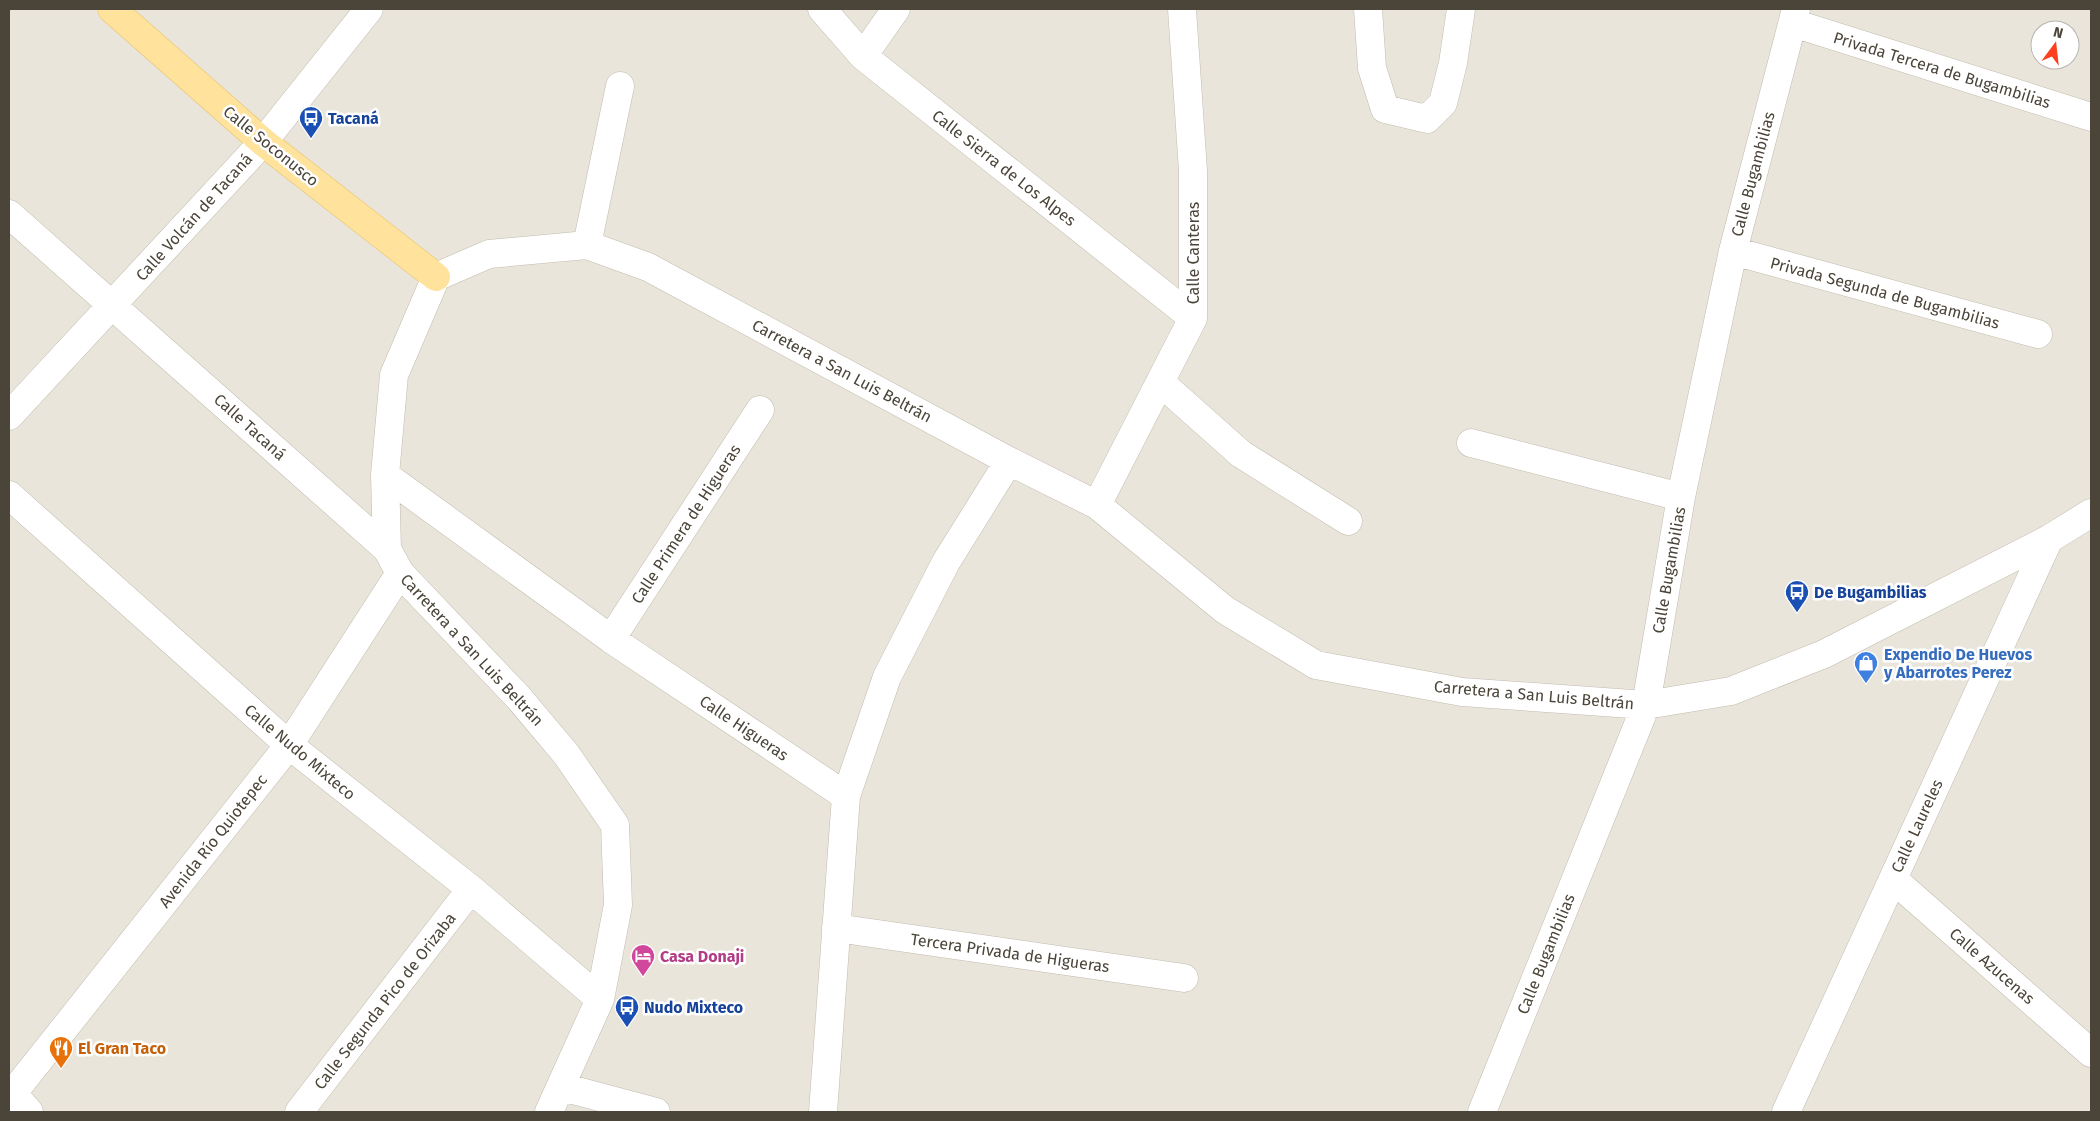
<svg xmlns="http://www.w3.org/2000/svg" width="2100" height="1121" font-family="'Fira Sans',sans-serif">
	<style>
		.residential { fill: #eae5da; fill-rule: evenodd }
		.lines { fill: none; stroke-linecap: round; stroke-linejoin: round }
		.minor-casing { stroke: #c2bbae; stroke-width: 29 }
		.major-casing { stroke: #e6c16a; stroke-width: 29 }
		.minor { stroke: #fff; stroke-width: 28 }
		.major { stroke: #ffe39c; stroke-width: 28 }
		.labels { text-anchor: middle; dominant-baseline: central; stroke-width: 5; stroke-linejoin: round; paint-order: stroke }
		.street-label { font-size: 16px; fill: #4b4439; stroke: #fff }
		.transit-label { font-size: 16px; font-weight: bold; fill: #164399; stroke: #fff; text-anchor: start }
		.shop-label { font-size: 16px; font-weight: bold; fill: #366cbe; stroke: #fff; text-anchor: start }
		.hotel-label { font-size: 16px; font-weight: bold; fill: #b23c85; stroke: #fff; text-anchor: start }
		.food-label { font-size: 16px; font-weight: bold; fill: #c56008; stroke: #fff; text-anchor: start }
	</style>
	<rect width="100%" height="100%" fill="#f6f3ec"/>
	<path class="residential" d="M9,9H2091V1112H9ZM2040,30H2070V60H2040Z"/>
	<g class="lines">
		<g class="minor-casing">
			<path id="minor" d="M822,9L863,56L1193,318
				M1368,9L1372,68L1385,109L1427,119L1443,103L1453,63L1461,9
				M1793,23L2091,117
				M863,56L896,9
				M9,214L387,549
				M587,245L620,86
				M1733,251L2038,334
				M1160,382L1241,454L1348,521
				M9,416L263,142L369,9
				M1471,443L1681,497
				M385,475L611,639L846,796
				M9,495L289,745L471,889L600,999
				M1097,505L1193,318V171L1182,9
				M611,639L760,410
				M1893,879L2091,1053
				M836,928L1184,978
				M562,1087L656,1112
				M9,1089L29,1112
				M9,1098L289,745L400,573
				M299,1112L471,889
				M549,1112L600,999L618,905L615,825L566,754L518,697L400,573L387,549L385,475L394,375L436,277L489,254L587,245L648,267L1009,461L1097,505L1225,610L1316,665L1462,692L1646,705L1731,691L1824,654L2049,539L2091,513
				M823,1112L846,796L887,677L946,562L1009,461
				M1482,1112L1646,705L1681,497L1733,251L1796,9
				M1786,1112L2049,539"/>
		</g>
		<g class="major-casing">
			<path id="major" d="M112,9L263,142L436,277"/>
		</g>
		<use href="#minor" class="minor"/>
		<use href="#major" class="major"/>
	</g>
	<defs>
		<g id="bus-pin" transform="scale(1.25)"><path d="M0 17L-7.5 6A9.5 9.5 0 1 1 7.5 6Z" fill="#1a4fb4" stroke="#fff"/><path d="M-5-6H5V4H4V6H2V4H-2V6H-4V4H-5ZM-3.5-4V0h7V-4ZM-3.5 1.2v1.5H-2V1.2ZM2 1.2v1.5H3.5V1.2Z" fill="#fff"/></g>
		<g id="shop-pin" transform="scale(1.25)"><path d="M0 17L-7.5 6A9.5 9.5 0 1 1 7.5 6Z" fill="#3f7fe0" stroke="#fff"/><path d="M-5-2.5h2.3a2.7 3.5 0 0 1 5.4 0H5L5.5 6h-11ZM-1.5-2.5h3a1.5 2.3 0 0 0-3 0Z" fill="#fff"/></g>
		<g id="hotel-pin" transform="scale(1.25)"><path d="M0 17L-7.5 6A9.5 9.5 0 1 1 7.5 6Z" fill="#d1479c" stroke="#fff"/><path d="M-6-4.5h1.5V1H6V5H4.5V3h-9V5H-6ZM-4 0a1.8 1.8 0 1 1 3.6 0ZM.5 0V-2.5h3Q6-2.5 6 0Z" fill="#fff"/></g>
		<g id="restaurant-pin" transform="scale(1.25)"><path d="M0 17L-7.5 6A9.5 9.5 0 1 1 7.5 6Z" fill="#e8710a" stroke="#fff"/><path d="M-5-6h1v4h1v-4h1v4h1v-4h1v5L-1.5 .5V6h-2V.5L-5-1ZM5-6V6H3V1.5H1.5Q1.5-4 5-6Z" fill="#fff"/></g>
	</defs>
	<g fill-rule="evenodd">
		<use href="#bus-pin" x="311" y="118"/>
		<use href="#bus-pin" x="1797" y="592"/>
		<use href="#shop-pin" x="1866" y="663"/>
		<use href="#hotel-pin" x="643" y="956"/>
		<use href="#bus-pin" x="627" y="1007"/>
		<use href="#restaurant-pin" x="61" y="1048"/>
	</g>
	<g class="labels">
		<g class="street-label">
			<text transform="translate(1942 70) rotate(17)">Privada Tercera de Bugambilias</text>
			<text transform="translate(271 146) rotate(39)">Calle Soconusco</text>
			<text transform="translate(1004 168) rotate(38)">Calle Sierra de Los Alpes</text>
			<text transform="translate(1753 174) rotate(-75)">Calle Bugambilias</text>
			<text transform="translate(194 217) rotate(-48)">Calle Volcán de Tacaná</text>
			<text transform="translate(1193 253) rotate(-90)">Calle Canteras</text>
			<text transform="translate(1885 293) rotate(15)">Privada Segunda de Bugambilias</text>
			<text transform="translate(842 371) rotate(28)">Carretera a San Luis Beltrán</text>
			<text transform="translate(250 427) rotate(42)">Calle Tacaná</text>
			<text transform="translate(686 524) rotate(-57)">Calle Primera de Higueras</text>
			<text transform="translate(1669 570) rotate(-80)">Calle Bugambilias</text>
			<text transform="translate(472 650) rotate(47)">Carretera a San Luis Beltrán</text>
			<text transform="translate(1534 695) rotate(5)">Carretera a San Luis Beltrán</text>
			<text transform="translate(744 728) rotate(34)">Calle Higueras</text>
			<text transform="translate(300 752) rotate(40)">Calle Nudo Mixteco</text>
			<text transform="translate(1917 826) rotate(-65)">Calle Laureles</text>
			<text transform="translate(213 841) rotate(-52)">Avenida Río Quiotepec</text>
			<text transform="translate(1010 953) rotate(8)">Tercera Privada de Higueras</text>
			<text transform="translate(1546 954) rotate(-68)">Calle Bugambilias</text>
			<text transform="translate(1992 966) rotate(41)">Calle Azucenas</text>
			<text transform="translate(385 1001) rotate(-52)">Calle Segunda Pico de Orizaba</text>
		</g>
		<g class="transit-label">
			<text x="328" y="118">Tacaná</text>
			<text x="1814" y="592">De Bugambilias</text>
			<text x="644" y="1007">Nudo Mixteco</text>
		</g>
		<g class="shop-label">
			<text x="1884" y="654">Expendio De Huevos<tspan x="1884" dy="18">y Abarrotes Perez</tspan></text>
		</g>
		<g class="hotel-label">
			<text x="660" y="956">Casa Donaji</text>
		</g>
		<g class="food-label">
			<text x="78" y="1048">El Gran Taco</text>
		</g>
	</g>
	<rect width="2100" height="1121" fill="none" stroke="#4b4439" stroke-width="20"/>
	<g transform="translate(2055 45) rotate(15)"><circle r="24" fill="#ffffff" stroke="#b7b4b0"/>
	<path d="M0-4L9 19L0 12L-9 19Z" fill="#fc3f1d"/>
	<text y="-8" font-size="14" font-weight="bold" text-anchor="middle" fill="#4b4439">N</text>
	</g>
</svg>
